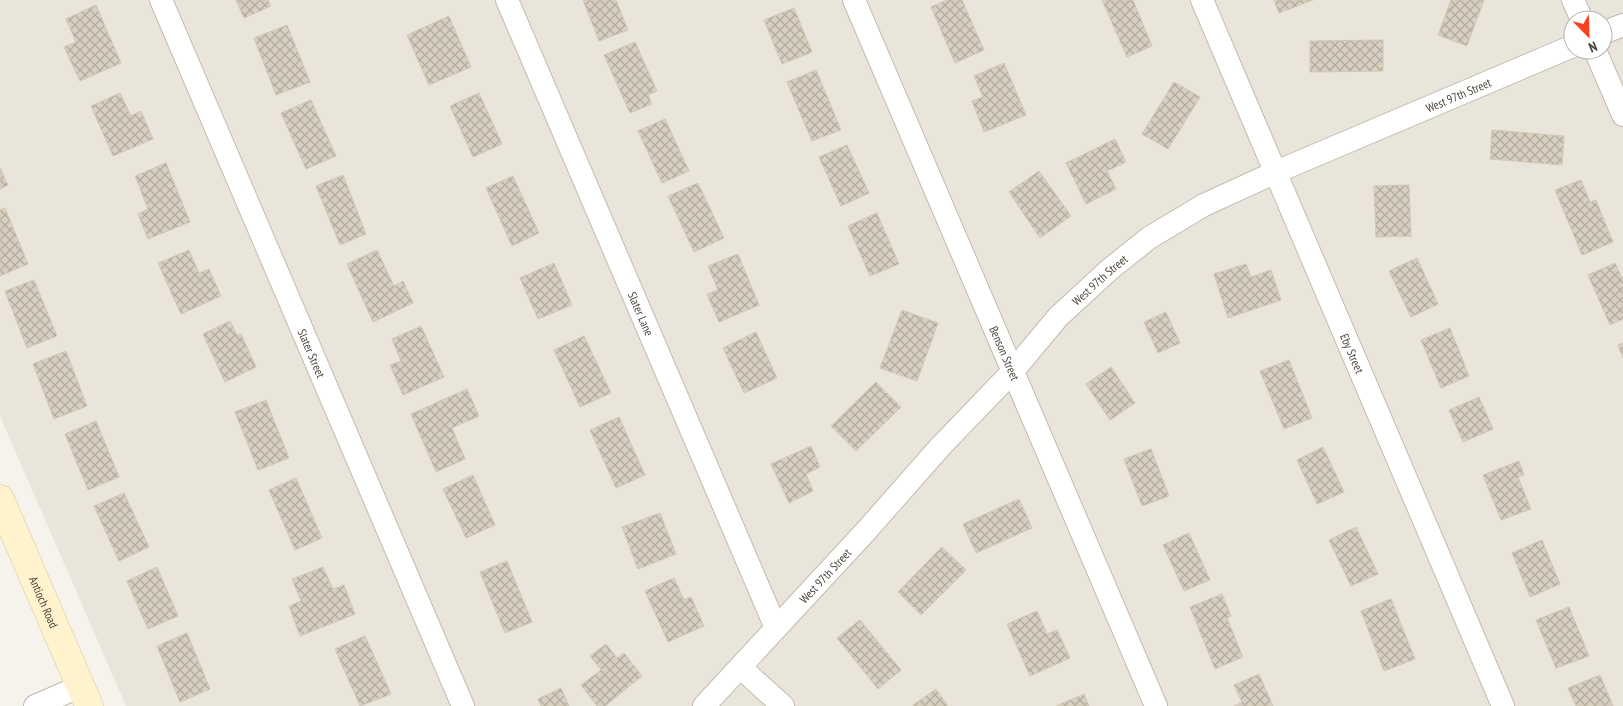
<svg xmlns="http://www.w3.org/2000/svg" width="1623" height="706" font-family="'PT Sans Narrow',sans-serif">
	<style>
		.residential { fill: #eae5da; fill-rule: evenodd }
		.building { fill: url(#building-cross-hatch); stroke: #d3c7b4 }
		.lines { fill: none; stroke-linecap: round; stroke-linejoin: round }
		.minor-casing { stroke: #c2bbae; stroke-width: 24 }
		.secondary-casing { stroke: #d6c79b; stroke-width: 29 }
		.minor { stroke: #fff; stroke-width: 22 }
		.secondary { stroke: #fff3cd; stroke-width: 28 }
		.labels { text-anchor: middle; dominant-baseline: central; stroke-width: 5; stroke-linejoin: round; paint-order: stroke }
		.street-label { font-size: 12px; fill: #4b4439; stroke: #fff }
	</style>
	<defs>
		<pattern id="building-cross-hatch" width="8" height="8" patternUnits="userSpaceOnUse" patternTransform="scale(1.25)"><rect width="8" height="8" fill="#d8cfc1"/><path d="M0 0l8 8M0 8l8-8" fill="none" stroke="#b1aa9e"/></pattern>
	</defs>
	<rect width="100%" height="100%" fill="#f6f3ec"/>
	<path class="residential" d="M0,0H1623V706H126L0,416ZM1573,20H1603V50H1573Z"/>
	<path class="building" d="M236,0H268L271,6L244,18Z
		M583,0H616L628,30L599,41Z
		M947,0H962L984,50L955,63L931,7Z
		M1102,0H1133L1152,46L1127,57Z
		M1274,0H1313L1279,13Z
		M1451,0H1484L1467,46L1438,35Z
		M96,5L121,63L80,81L64,47L76,42L66,19Z
		M794,8L812,52L782,64L764,20Z
		M449,16L471,67L429,85L407,35Z
		M287,25L310,82L276,95L254,38Z
		M1383,40V71L1310,72V41Z
		M635,42L657,91L648,95L652,104L630,113L604,55Z
		M1004,63L1026,115L984,132L972,101L983,97L974,76Z
		M816,70L841,130L812,141L787,82Z
		M1174,82L1200,97L1168,149L1142,134Z
		M120,93L131,116L141,111L153,139L113,156L91,106Z
		M479,93L502,144L473,157L450,106Z
		M311,100L336,156L306,169L281,113Z
		M665,119L689,171L662,183L638,131Z
		M1492,130L1564,136L1562,165L1490,159Z
		M1115,139L1126,162L1107,171L1116,189L1086,204L1066,163Z
		M847,145L869,193L841,206L819,157Z
		M166,163L190,222L148,239L138,214L148,209L135,176Z
		M0,168L8,185L0,189Z
		M1039,171L1071,216L1040,238L1009,192Z
		M343,175L366,234L340,245L316,186Z
		M513,176L539,233L512,246L486,188Z
		M1581,180L1590,202L1596,200L1613,242L1582,255L1555,190Z
		M698,183L724,238L694,252L668,196Z
		M1409,185L1411,236L1376,237L1374,186Z
		M5,208L28,264L0,276V210Z
		M877,213L899,264L870,276L848,226Z
		M189,250L199,273L209,269L221,296L181,314L158,263Z
		M377,250L394,286L403,281L413,303L373,322L347,264Z
		M738,254L759,305L719,322L707,294L718,290L708,266Z
		M1417,258L1438,304L1411,317L1389,271Z
		M554,263L572,305L538,319L520,278Z
		M1615,263L1623,280V319L1610,325L1588,275Z
		M1246,264L1251,277L1271,270L1281,300L1228,318L1214,274Z
		M34,280L57,336L27,348L5,291Z
		M902,310L938,323L917,381L880,368Z
		M1166,312L1180,343L1158,353L1144,322Z
		M230,321L237,335L241,334L256,367L225,382L203,334Z
		M421,326L444,377L403,395L390,365L401,361L392,339Z
		M1450,328L1469,376L1441,388L1421,340Z
		M756,332L777,378L744,393L723,348Z
		M584,336L611,393L580,407L554,350Z
		M1623,343V358L1618,345Z
		M66,351L87,406L54,419L33,364Z
		M1289,360L1312,418L1284,429L1260,371Z
		M1111,367L1135,403L1110,420L1086,384Z
		M876,382L901,407L856,451L831,426Z
		M467,389L479,416L452,428L465,459L436,472L411,414Z
		M1479,397L1493,429L1463,442L1449,410Z
		M266,400L289,458L258,470L235,412Z
		M619,417L645,475L616,488L590,430Z
		M96,421L119,477L88,490L65,434Z
		M811,446L820,467L806,474L813,491L789,503L771,464Z
		M1323,447L1344,492L1317,504L1297,460Z
		M1151,449L1169,496L1142,506L1124,459Z
		M1519,461L1524,475L1518,477L1531,509L1501,520L1483,475Z
		M473,475L495,525L466,538L443,489Z
		M296,478L322,538L295,550L269,490Z
		M124,493L149,547L119,561L94,506Z
		M1019,499L1032,528L976,553L963,524Z
		M660,513L676,554L638,569L622,527Z
		M1356,527L1378,574L1351,586L1329,540Z
		M1189,533L1210,580L1184,591L1163,545Z
		M1542,540L1560,584L1530,597L1512,553Z
		M942,547L966,570L921,615L898,592Z
		M507,561L532,622L505,633L480,572Z
		M157,567L178,616L148,629L127,581Z
		M323,567L333,589L344,585L355,614L300,636L289,606L301,601L292,579Z
		M674,578L684,600L691,597L704,626L668,642L645,591Z
		M1222,594L1231,616L1227,618L1243,657L1215,669L1190,607Z
		M1391,599L1415,659L1384,671L1361,611Z
		M1569,607L1589,656L1556,668L1536,620Z
		M1037,611L1047,634L1057,630L1070,658L1030,676L1007,624Z
		M860,620L901,670L878,689L837,638Z
		M187,633L210,689L180,702L157,646Z
		M365,636L391,694L360,706L335,649Z
		M606,644L617,658L624,653L642,676L605,706H597L581,685L601,670L590,656Z
		M1259,674L1273,706H1234L1242,702L1234,685Z
		M1600,675L1613,706H1576L1568,688Z
		M561,688L569,706H541L538,699Z
		M936,689L948,706H912Z
		M1084,694L1089,706H1056Z"/>
	<g class="lines">
		<g class="minor-casing">
			<g id="minor">
				<path id="s1" d="M161,0L463,706"/>
				<path id="s2" d="M507,0L776,628"/>
				<path id="s3" d="M854,0L1156,706"/>
				<path id="s4" d="M1202,0L1503,706"/>
				<path d="M1573,0L1582,20"/>
				<path d="M1603,33L1623,25"/>
				<path d="M1595,50L1623,115"/>
				<path d="M741,668L783,706"/>
				<path d="M35,706L81,686"/>
				<path id="s5" d="M704,706L866,531L940,447L1013,371L1058,317L1109,270L1149,238L1204,205L1276,172L1573,46"/>
			</g>
		</g>
		<g class="secondary-casing">
			<g id="secondary">
				<path id="s6" d="M0,499L89,706"/>
			</g>
		</g>
		<use href="#minor" class="minor"/>
		<use href="#secondary" class="secondary"/>
	</g>
	<g class="labels">
		<g class="street-label">
			<text stroke="none"><textPath href="#s5" startOffset="988">West 97th Street</textPath></text>
			<text stroke="none"><textPath href="#s5" startOffset="582">West 97th Street</textPath></text>
			<text stroke="none"><textPath href="#s2" startOffset="341">Slater Lane</textPath></text>
			<text stroke="none"><textPath href="#s1" startOffset="384">Slater Street</textPath></text>
			<text stroke="none"><textPath href="#s3" startOffset="384">Benson Street</textPath></text>
			<text stroke="none"><textPath href="#s4" startOffset="384">Eby Street</textPath></text>
			<text stroke="none"><textPath href="#s5" startOffset="178">West 97th Street</textPath></text>
			<text stroke="none"><textPath href="#s6" startOffset="112">Antioch Road</textPath></text>
		</g>
	</g>
	<g transform="translate(1588 35) rotate(157)"><circle r="24" fill="#ffffff" stroke="#b7b4b0"/>
	<path d="M0-4L9 19L0 12L-9 19Z" fill="#fc3f1d"/>
	<text y="-8" font-size="14" font-weight="bold" text-anchor="middle" fill="#4b4439">N</text>
	</g>
</svg>
